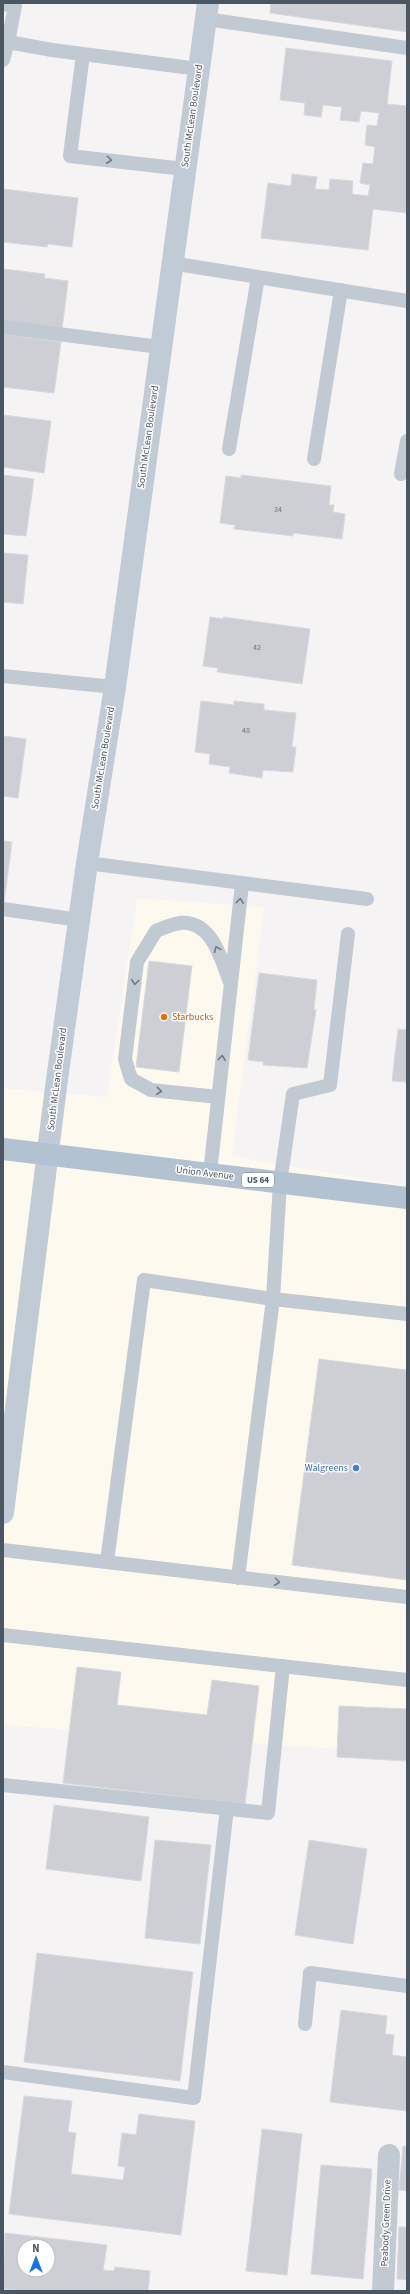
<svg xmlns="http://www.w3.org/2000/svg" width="410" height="2294" font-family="'Source Sans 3',sans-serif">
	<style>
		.commercial { fill: #fdf9ef }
		.building { fill: #cdcfd5; stroke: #d7d9de; fill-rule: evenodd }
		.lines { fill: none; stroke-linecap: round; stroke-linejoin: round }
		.lane { stroke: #c1cad2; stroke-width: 14 }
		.street { stroke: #c1cad2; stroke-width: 22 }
		.secondary { stroke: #c1cbd6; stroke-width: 22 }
		.primary { stroke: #b3c2d1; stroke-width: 22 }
		.oneway { stroke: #6e7983 }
		.food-dot { fill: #e8710a; stroke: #fff; stroke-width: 1.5 }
		.shop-dot { fill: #3f7fe0; stroke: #fff; stroke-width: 1.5 }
		.labels { text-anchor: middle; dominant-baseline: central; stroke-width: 3; stroke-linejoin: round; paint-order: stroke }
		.number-label { font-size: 8px; fill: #6b747e }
		.shield { fill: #fff; stroke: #808990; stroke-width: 1 }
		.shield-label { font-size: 9px; font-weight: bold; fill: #4a5661 }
		.street-label { font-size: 10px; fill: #4a5661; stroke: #fff }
		.food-label { font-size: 10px; fill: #c56008; stroke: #fff; text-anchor: start }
		.shop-label { font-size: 10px; fill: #366cbe; stroke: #fff; text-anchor: end }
	</style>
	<rect width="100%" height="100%" fill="#f5f3f3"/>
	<path class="commercial" d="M137,898L264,907L232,1156L407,1186V1754L3,1725V1088L107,1097Z"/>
	<path class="building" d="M271,3H407V32L270,13Z
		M286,48L392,61L387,104L407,106V213L373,209L368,250L261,238L268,183L291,186L292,174L317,177L315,189L329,190L330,179L353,181L352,194L368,196L370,185L360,183L363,163L373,164L375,147L365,145L367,125L377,126L379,113L361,111L359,122L340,120L342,107L323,105L321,117L304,115L305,103L280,100Z
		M3,189L78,198L72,247L48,244L47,247L3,242Z
		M3,269L45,274L44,278L68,281L62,329L3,321Z
		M3,334L61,342L54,393L3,387Z
		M3,415L51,421L44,473L3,467Z
		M3,475L34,479L26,536L3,534Z
		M241,475L331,486L329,505H334L333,512L345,514L342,539L293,533V536L234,529L235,525L220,523L226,476L241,478Z
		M3,553L28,555L23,604L3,602Z
		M210,617L223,619V617L310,629L302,684L217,672L218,668L203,666Z
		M201,701L234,705V701L264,704V710L296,713L292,747H296L293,772L263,770L262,778L229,773L230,767L209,764L210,754L195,752Z
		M3,736L26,739L18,798L3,796Z
		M3,841L12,842L4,903H3Z
		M149,961L192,966L179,1072L136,1067Z
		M259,973L317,980L314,1009L316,1010L307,1068L263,1065L264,1062L248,1060Z
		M398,1029L407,1030V1082L392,1081Z
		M319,1359L407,1370V1580L292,1565Z
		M77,1667L121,1672L117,1705L207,1715L212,1680L259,1686L245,1804L63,1783Z
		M339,1706L407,1709V1761L337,1757Z
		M54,1805L149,1817L141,1881L46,1869Z
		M155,1840L211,1845L200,1944L145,1938Z
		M309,1840L367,1849L353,1944L295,1935Z
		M37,1953L193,1972L180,2081L24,2062Z
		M341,2010L387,2016L385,2034L394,2035L392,2055L407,2057V2111L330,2102Z
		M24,2096L72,2101L68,2132L76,2133L71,2174L123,2180L125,2167L118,2166L122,2133L136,2135L139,2114L195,2121L181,2235L9,2214Z
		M262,2129L302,2134L287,2275L246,2271Z
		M403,2146L407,2147V2191L399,2190Z
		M321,2165L372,2169L363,2279L311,2274Z
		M399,2227H407V2280L397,2279Z
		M5,2233L107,2245L103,2270L114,2271L115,2267L150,2271L148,2291H21L3,2289ZM24,2246H48V2270H24Z"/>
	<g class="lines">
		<path class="lane" d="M3,4L15,6L8,42L52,50L199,69
			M206,19L407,48
			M83,54L70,156L184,169
			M3,60L8,42
			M171,263L407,301
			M3,327L160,347
			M229,449L258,277
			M314,459L341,290
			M401,474L407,441
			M3,676L115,687
			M87,863L367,899
			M3,909L79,920
			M218,1097L151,1090L131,1079L125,1059L137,962L156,931C163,928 172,924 180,923C213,920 222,962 231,985
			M210,1173L242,884
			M3,1550L407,1597
			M107,1562L144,1280L273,1299L407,1314
			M238,1578L273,1299L280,1183L293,1094L330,1085L348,934
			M3,1635L407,1680
			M3,1785L268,1813L283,1666
			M305,2024L310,1973L407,1986
			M3,2072L194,2098L227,1808"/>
		<path class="street" d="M383,2291L389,2155"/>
		<path class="secondary" d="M3,1513L56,1087L87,863L115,687L208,3"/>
		<path class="primary" d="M3,1149L407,1198"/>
	</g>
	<defs><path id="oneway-chevron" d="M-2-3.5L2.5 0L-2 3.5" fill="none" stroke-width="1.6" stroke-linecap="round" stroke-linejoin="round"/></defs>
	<g class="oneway">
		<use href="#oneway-chevron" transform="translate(109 160) rotate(7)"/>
		<use href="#oneway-chevron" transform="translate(240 901) rotate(-84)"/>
		<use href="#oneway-chevron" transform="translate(217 949) rotate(-114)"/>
		<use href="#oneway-chevron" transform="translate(135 982) rotate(97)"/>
		<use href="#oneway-chevron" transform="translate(222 1058) rotate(-83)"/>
		<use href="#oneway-chevron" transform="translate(159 1091) rotate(5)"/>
		<use href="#oneway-chevron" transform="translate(277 1582) rotate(7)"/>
	</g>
	<circle class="food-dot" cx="164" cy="1017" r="4"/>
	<circle class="shop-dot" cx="356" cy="1468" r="4"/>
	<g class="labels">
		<g class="number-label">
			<text x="278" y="509">34</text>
			<text x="257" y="647">42</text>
			<text x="246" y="730">48</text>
		</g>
		<rect class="shield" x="242" y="1173" width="32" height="14" rx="3"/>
		<g class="shield-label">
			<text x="258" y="1180">US 64</text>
		</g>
		<g class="street-label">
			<text transform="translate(192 116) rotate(-82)">South McLean Boulevard</text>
			<text transform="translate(148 437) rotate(-82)">South McLean Boulevard</text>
			<text transform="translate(103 758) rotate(-81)">South McLean Boulevard</text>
			<text transform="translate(57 1079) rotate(-83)">South McLean Boulevard</text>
			<text transform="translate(205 1173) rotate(7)">Union Avenue</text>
			<text transform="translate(386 2223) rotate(-88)">Peabody Green Drive</text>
		</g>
		<g class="food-label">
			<text x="172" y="1017">Starbucks</text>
		</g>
		<g class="shop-label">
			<text x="348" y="1468">Walgreens</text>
		</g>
	</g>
	<rect width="410" height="2294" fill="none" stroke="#4a5661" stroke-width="8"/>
	<g transform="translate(36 2258)"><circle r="19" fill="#ffffff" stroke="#b7bbc0"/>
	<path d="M0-3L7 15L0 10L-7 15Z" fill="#1a73e8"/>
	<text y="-6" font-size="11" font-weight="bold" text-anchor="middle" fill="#4a5661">N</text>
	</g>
</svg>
